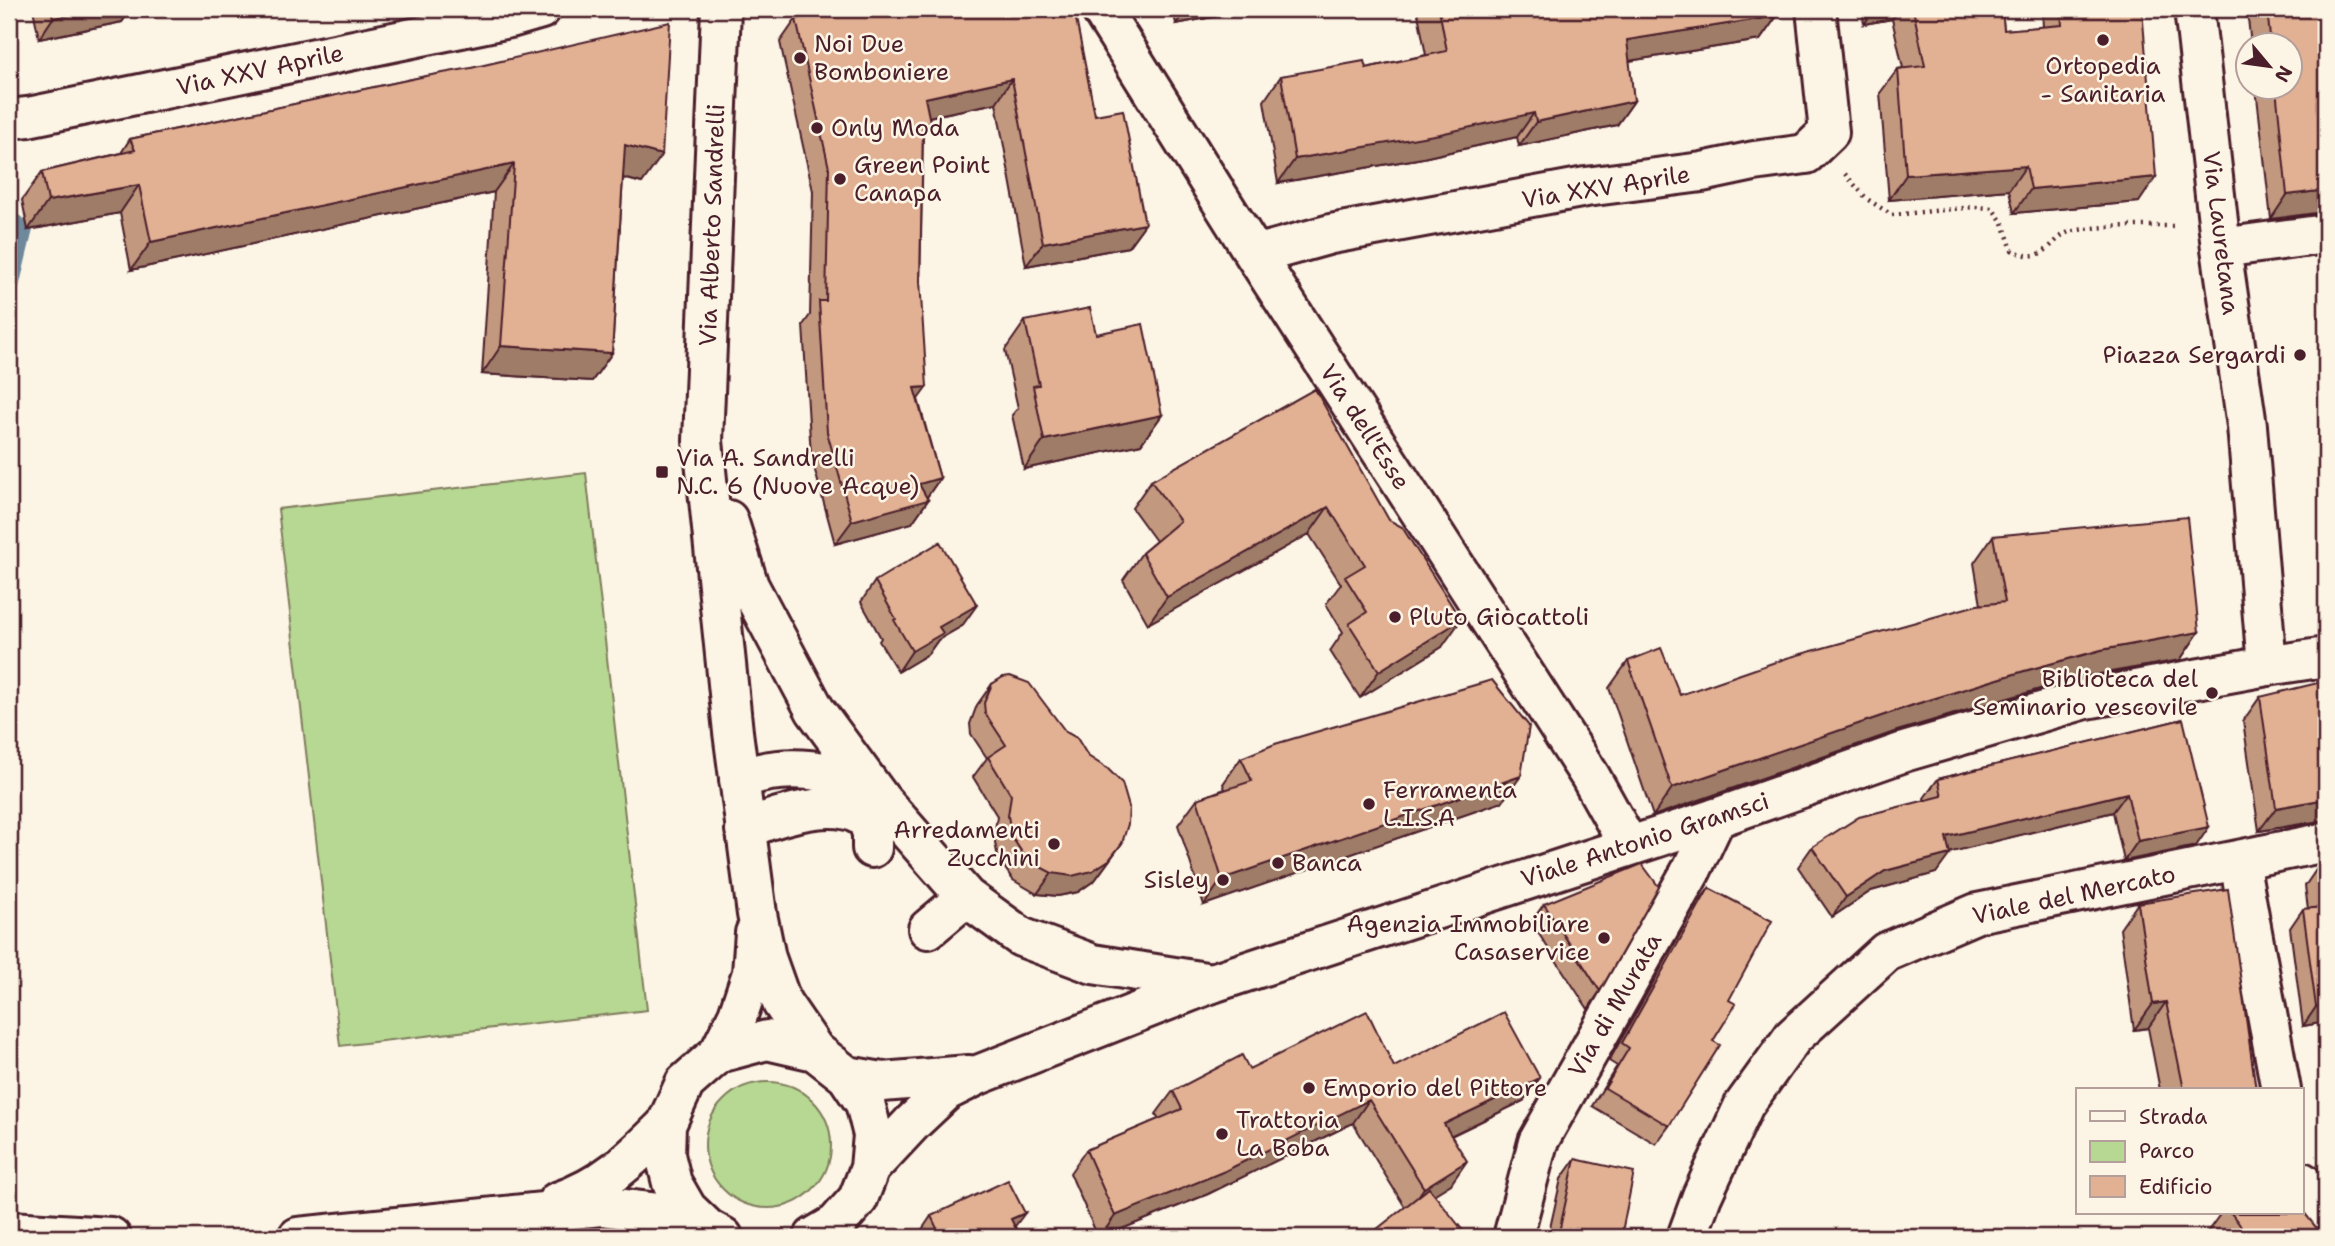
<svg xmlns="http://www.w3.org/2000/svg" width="2335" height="1246" font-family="'Shantell Sans',sans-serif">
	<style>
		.green { fill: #b6d892; stroke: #807c5e; stroke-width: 2 }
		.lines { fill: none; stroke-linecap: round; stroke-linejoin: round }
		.stream { stroke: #6e889c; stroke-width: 14 }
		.minor-casing { stroke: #4a1f2b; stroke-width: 44 }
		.major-casing { stroke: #4a1f2b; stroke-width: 44 }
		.path { stroke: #4a1f2b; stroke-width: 4.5; stroke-dasharray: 2 5; stroke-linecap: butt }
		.minor { stroke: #fcf5e5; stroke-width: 38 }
		.major { stroke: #fcf5e5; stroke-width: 38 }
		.wall { fill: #c2987f; stroke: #4a1f2b; stroke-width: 2 }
		.shaded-wall { fill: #9e7c68; stroke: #4a1f2b; stroke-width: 2 }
		.building { fill: #e2b194; stroke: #4a1f2b; stroke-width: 2 }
		.poi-dot { fill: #4a1f2b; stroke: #fcf5e5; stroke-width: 2.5 }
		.labels { text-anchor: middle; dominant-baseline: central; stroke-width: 5; stroke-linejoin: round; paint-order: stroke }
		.poi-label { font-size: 24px; fill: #4a1f2b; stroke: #fcf5e5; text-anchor: start }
		.street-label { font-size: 24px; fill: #4a1f2b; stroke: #fcf5e5 }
	</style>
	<rect width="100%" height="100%" fill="#fcf5e5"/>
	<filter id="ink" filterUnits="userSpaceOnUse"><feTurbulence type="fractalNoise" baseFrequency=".0143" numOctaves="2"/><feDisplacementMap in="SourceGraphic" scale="14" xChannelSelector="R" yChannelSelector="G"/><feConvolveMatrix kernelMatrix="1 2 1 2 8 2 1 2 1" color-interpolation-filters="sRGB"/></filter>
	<g filter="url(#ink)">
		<path class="green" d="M586,473L647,1010L340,1046L278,509Z
			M705 1145a63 63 0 1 1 126 0a63 63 0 1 1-126 0Z"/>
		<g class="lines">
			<path class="stream" d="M9,217L26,229L9,299"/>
			<g class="minor-casing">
				<path id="minor" d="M721,9L703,441L733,732L757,914L766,958L782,1003L815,1051
					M1101,9L1255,255L1590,776L1629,846
					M2194,9L2221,248L2247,426L2267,666
					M9,119L28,117L510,18L541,9
					M2221,248L2326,234
					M1255,255L1331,234L1586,187L1702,172L1754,161L1806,154L1829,132L1816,9
					M728,520L749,586L815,710L881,800L966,897L1021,937L1093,964L1212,983
					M739,780C780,762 827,769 869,784
					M745,830C771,817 819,803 847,810C854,811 861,816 867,819L872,833V848
					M2239,861L2281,1090
					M928,929L966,897
					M719,1053L738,1015L752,973L755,933
					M2302,1182L2326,1227
					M1513,1237L1538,1142L1692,869L1716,818"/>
			</g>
			<g class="major-casing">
				<path id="major" d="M847,1076L882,1082L969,1075
					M870,1168L913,1122L946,1091L978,1075L1212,983L1716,818L1904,752L2086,699L2267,666L2326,657
					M557,1202C603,1187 632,1159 666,1125
					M9,1231L111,1237
					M298,1237L601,1206L659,1213L708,1229
					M723,1237L708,1229L687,1209L672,1183L665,1155L666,1125L685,1083L719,1053L767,1040L815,1051L847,1076L865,1103L873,1135L870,1168L858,1199L836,1224L814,1237
					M1687,1237L1702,1196L1744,1105L1793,1037L1886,952L1977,913L2326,842"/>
			</g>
			<path class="path" d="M1845,174L1867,199L1892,215L1974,207L1992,208L2003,223L2012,250C2048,268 2050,235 2073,231C2102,225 2145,226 2176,226"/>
			<use href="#minor" class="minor"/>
			<use href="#major" class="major"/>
		</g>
		<path class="wall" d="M33,9H131L122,22L39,39Z
			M1173,9H1254L1176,24Z
			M1417,9H1776L1777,16L1760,40L1629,61L1634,101L1617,125L1519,146L1517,137L1423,158L1278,183L1264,101L1281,76L1366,68L1426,55Z
			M1862,9H2002L2004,30L2043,27L2042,9H2142L2139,202L2014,213L2009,190L1889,200L1880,93L1898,69L1903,68L1892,19L1864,24Z
			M2247,9H2326L2323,212L2271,219L2256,88H2290V46H2251Z
			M1062,17L1095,115L1145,224L1128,247L1026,266L996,103L929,117L930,122L923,132L918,399L940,478L927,497L928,500L912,523L835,544L811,456L803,325L810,315L813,191L780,42L796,19Z
			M426,76L642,183L623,178L612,353L592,381L482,374L494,192L131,270L120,213L28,230L22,200L42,172L121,153L130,139Z
			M1025,321L1096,334L1162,415L1141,444L1024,469L1012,415L1018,408L1005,350Z
			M1315,389L1442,647L1360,698L1330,651L1343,632L1326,604L1341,584L1309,534L1148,624L1123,580L1142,553L1156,541L1132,508L1151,481Z
			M1993,536L2199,632L2180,660L2082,677L2005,699L1897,731L1653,816L1609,688L1628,661L1680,695L1981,605L1974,563Z
			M875,581L962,626L938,640L928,654L898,672L879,641L881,638L861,602Z
			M992,684L1122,843L1095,880L1078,892L1058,896L1037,894L1013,880L998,858L994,837L997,816L973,777L987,758L971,734L970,724L977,705Z
			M2260,697L2326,820L2259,831L2243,721Z
			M2183,719L2196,846L2124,861L2113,812L1950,852L1936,873L1871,891L1832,917L1798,867L1812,847L1925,800L1924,798L1938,779Z
			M1241,758L1502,802L1204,905L1178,825L1197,799L1225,789L1223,784Z
			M2326,866V1022L2303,1026L2290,928L2303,909H2308L2305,886L2318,867Z
			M1709,888L1729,1000L1713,1041L1669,1126L1656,1144L1592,1106L1617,1066L1609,1061L1696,906Z
			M2138,903L2256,1090H2160L2148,1028L2134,1030L2120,929Z
			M1544,904L1600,991L1588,1009L1531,922Z
			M1394,1067L1523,1101L1451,1136V1184L1405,1207L1353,1123L1208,1194L1102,1237H1098L1070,1173L1086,1150L1159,1119L1156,1114L1173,1091L1249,1069Z
			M1575,1159L1621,1237H1548L1561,1179Z
			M2221,1213H2302L2324,1237H2213L2208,1231Z
			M931,1216L1015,1227L1020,1237H917Z"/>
		<path class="shaded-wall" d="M100,9H131L122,22L39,39L53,18Z
			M1187,9H1254L1176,24Z
			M1875,9H1900L1892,19L1864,24Z
			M1777,16L1760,40L1610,64L1627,40Z
			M1012,79L996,103L909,121L925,98Z
			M1634,101L1617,125L1519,146L1536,122Z
			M1534,113L1517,137L1423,158L1278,183L1295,159Z
			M930,122L914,145L923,124Z
			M625,145L662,155L642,183L605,173Z
			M514,164L494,192L131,270L151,242Z
			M2026,166L2009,190L1889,200L1906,175Z
			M2156,177L2139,202L2014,213L2031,189Z
			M139,185L120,213L28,230L48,201Z
			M2326,190V213L2323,212L2271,219L2287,195Z
			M1145,224L1128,247L1026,266L1043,243Z
			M501,346L612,353L592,381L482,374Z
			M927,387L910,410L914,388Z
			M1162,415L1141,444L1024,469L1044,440Z
			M940,478L925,500H928L912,523L835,544L852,521L919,484Z
			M1328,507L1309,534L1148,624L1167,597Z
			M977,605L962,626L938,640L928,654L898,672L912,651L939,627Z
			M1461,620L1442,647L1360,698L1379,671Z
			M2199,632L2180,660L2082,677L2005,699L1897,731L1653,816L1672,788L1916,704L2024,671L2101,650Z
			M1521,776L1502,802L1204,905L1222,879Z
			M2127,793L2113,812L1932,857L1946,837Z
			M2326,799V820L2259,831L2276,808Z
			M2209,827L2196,846L2124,861L2138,841Z
			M1122,843L1095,880L1078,892L1058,896L1037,894L1052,873Z
			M1950,854L1936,873L1871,891L1832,917L1846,897L1885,871Z
			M2166,1002L2148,1028L2134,1030L2153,1004Z
			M2326,1005V1022L2303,1026L2316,1007Z
			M1540,1078L1523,1101L1427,1147L1444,1124Z
			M1369,1100L1353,1123L1208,1194L1102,1237H1100L1115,1216Z
			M1467,1161L1451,1184L1408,1211L1424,1188Z
			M1025,1213L1010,1233L1011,1219Z"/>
		<path class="building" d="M51,9H100L53,18Z
			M847,9H1060L1062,17L1075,14L1095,115L1123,110L1145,224L1043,243L1012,79L925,98L930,122L923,124L920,281L927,387L914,388L940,478L919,484L928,500L852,521L827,432L819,301H826L829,168L796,19Z
			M1439,9H1776L1777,16L1627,40L1634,101L1536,122L1534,113L1440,134L1295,159L1281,76L1364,61L1366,68L1447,51Z
			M1913,9H2002L2004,30L2062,25L2061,9H2142L2156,177L2031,189L2026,166L1906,175L1898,69L1925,66Z
			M2267,9H2326V190L2287,195L2276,88H2290V46H2271Z
			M670,22L662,155L625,145L612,353L501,346L514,164L151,242L139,185L48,201L42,172L135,150L130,139L426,76L471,68Z
			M1090,308L1096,334L1143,324L1162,415L1044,440L1033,386L1039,385L1025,321Z
			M1315,389L1389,520L1402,527L1461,620L1379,671L1349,624L1367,612L1345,577L1365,565L1328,507L1167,597L1142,553L1180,521L1151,481Z
			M2187,517L2199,632L2101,650L2024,671L1916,704L1672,788L1628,661L1661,648L1680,695L1787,658L1977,605L2005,602L1993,536Z
			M940,542L977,605L939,627L943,633L912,651L894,620L896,619L875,581Z
			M1010,676L1029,683L1066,732L1077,738L1088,756L1108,769L1122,783L1129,807L1128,824L1122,843L1109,860L1092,871L1072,876L1052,873L1027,860L1012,837L1008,816L1011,795L988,757L1006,745L985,713L984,703L992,684L1003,677Z
			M1492,680L1529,726L1521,776L1222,879L1197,799L1252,781L1241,758L1275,744Z
			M2326,681V799L2276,808L2260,697Z
			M2183,719L2209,827L2138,841L2127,793L1946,837L1950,854L1885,871L1846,897L1812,847L1859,817L1942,796L1938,779Z
			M1642,864L1659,887L1600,991L1544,904Z
			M2326,866V1005L2316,1007L2303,909L2323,907L2318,867Z
			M1709,888L1772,921L1729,1000L1736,1004L1713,1041L1720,1045L1669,1126L1605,1088L1629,1048L1622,1043Z
			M2228,889L2256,1090H2184L2166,1002L2153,1004L2138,903Z
			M1367,1011L1394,1067L1504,1012L1540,1078L1444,1124L1467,1161L1424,1188L1369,1100L1225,1171L1115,1216L1086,1150L1182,1109L1173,1091L1242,1055L1249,1069Z
			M1575,1159L1634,1172L1621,1237H1558Z
			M1008,1180L1025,1213L1011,1219L1020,1237H941L931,1216Z
			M1429,1188L1468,1237H1367Z
			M2302,1210L2324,1237H2249L2231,1213H2302Z"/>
	</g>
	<g class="poi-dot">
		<circle cx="2103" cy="40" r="7"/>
		<circle cx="800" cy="58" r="7"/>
		<circle cx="817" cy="128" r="7"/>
		<circle cx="840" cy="179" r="7"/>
		<circle cx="2300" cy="355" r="7"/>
		<rect x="655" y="465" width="14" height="14" rx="3.5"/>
		<circle cx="1395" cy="617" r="7"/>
		<circle cx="2212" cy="693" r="7"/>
		<circle cx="1369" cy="804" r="7"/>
		<circle cx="1054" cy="844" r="7"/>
		<circle cx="1278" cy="863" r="7"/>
		<circle cx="1223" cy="880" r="7"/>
		<circle cx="1604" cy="938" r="7"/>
		<circle cx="1309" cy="1088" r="7"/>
		<circle cx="1222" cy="1134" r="7"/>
	</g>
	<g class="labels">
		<g class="poi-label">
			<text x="814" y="44">Noi Due<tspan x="814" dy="28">Bomboniere</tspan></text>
			<text x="2103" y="66" text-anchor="middle">Ortopedia<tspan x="2103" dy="28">- Sanitaria</tspan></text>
			<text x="831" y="128">Only Moda</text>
			<text x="854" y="165">Green Point<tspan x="854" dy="28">Canapa</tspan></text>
			<text x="2286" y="355" text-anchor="end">Piazza Sergardi</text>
			<text x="676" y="458">Via A. Sandrelli<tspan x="676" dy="28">N.C. 6 (Nuove Acque)</tspan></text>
			<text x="1409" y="617">Pluto Giocattoli</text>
			<text x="2198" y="679" text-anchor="end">Biblioteca del<tspan x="2198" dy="28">Seminario vescovile</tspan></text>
			<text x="1383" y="790">Ferramenta<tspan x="1383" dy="28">L.I.S.A</tspan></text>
			<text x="1040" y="830" text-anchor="end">Arredamenti<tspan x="1040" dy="28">Zucchini</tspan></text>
			<text x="1292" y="863">Banca</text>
			<text x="1209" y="880" text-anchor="end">Sisley</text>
			<text x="1590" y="924" text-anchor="end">Agenzia Immobiliare<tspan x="1590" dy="28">Casaservice</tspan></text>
			<text x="1323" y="1088">Emporio del Pittore</text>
			<text x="1236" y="1120">Trattoria<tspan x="1236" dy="28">La Boba</tspan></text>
		</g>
		<g class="street-label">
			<text transform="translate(260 70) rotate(-12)">Via XXV Aprile</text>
			<text transform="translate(1606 187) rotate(-9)">Via XXV Aprile</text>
			<text transform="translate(712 225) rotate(-88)">Via Alberto Sandrelli</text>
			<text transform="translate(2221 233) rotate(83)">Via Lauretana</text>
			<text transform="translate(1365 427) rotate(57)">Via dell'Esse</text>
			<text transform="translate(1645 840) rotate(-18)">Viale Antonio Gramsci</text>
			<text transform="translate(2074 895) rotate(-12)">Viale del Mercato</text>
			<text transform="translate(1615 1005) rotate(-60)">Via di Murata</text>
		</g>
	</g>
	<rect width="2335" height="1246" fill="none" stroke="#fcf5e5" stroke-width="35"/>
	<rect x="18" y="18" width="2300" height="1211" fill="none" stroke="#4a1f2b" stroke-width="2.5" filter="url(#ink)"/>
	<rect x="2076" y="1088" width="228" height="126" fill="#fcf5e5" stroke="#b59f9b" stroke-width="2"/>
	<rect x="2090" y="1111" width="35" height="10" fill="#fcf5e5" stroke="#b59f9b" stroke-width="2"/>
	<text x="2139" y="1124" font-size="21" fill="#4a1f2b">Strada</text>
	<rect x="2090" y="1141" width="35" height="21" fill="#b6d892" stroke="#b59f9b" stroke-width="2"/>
	<text x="2139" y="1158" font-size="21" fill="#4a1f2b">Parco</text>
	<rect x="2090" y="1176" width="35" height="21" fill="#e2b194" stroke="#b59f9b" stroke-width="2"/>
	<text x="2139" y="1194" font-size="21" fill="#4a1f2b">Edificio</text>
	<g transform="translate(2269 66) rotate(119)"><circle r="33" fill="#fcf5e5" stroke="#b59f9b" stroke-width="2"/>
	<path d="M0-5L12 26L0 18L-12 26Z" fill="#4a1f2b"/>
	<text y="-10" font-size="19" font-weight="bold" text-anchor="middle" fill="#4a1f2b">N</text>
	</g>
</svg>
